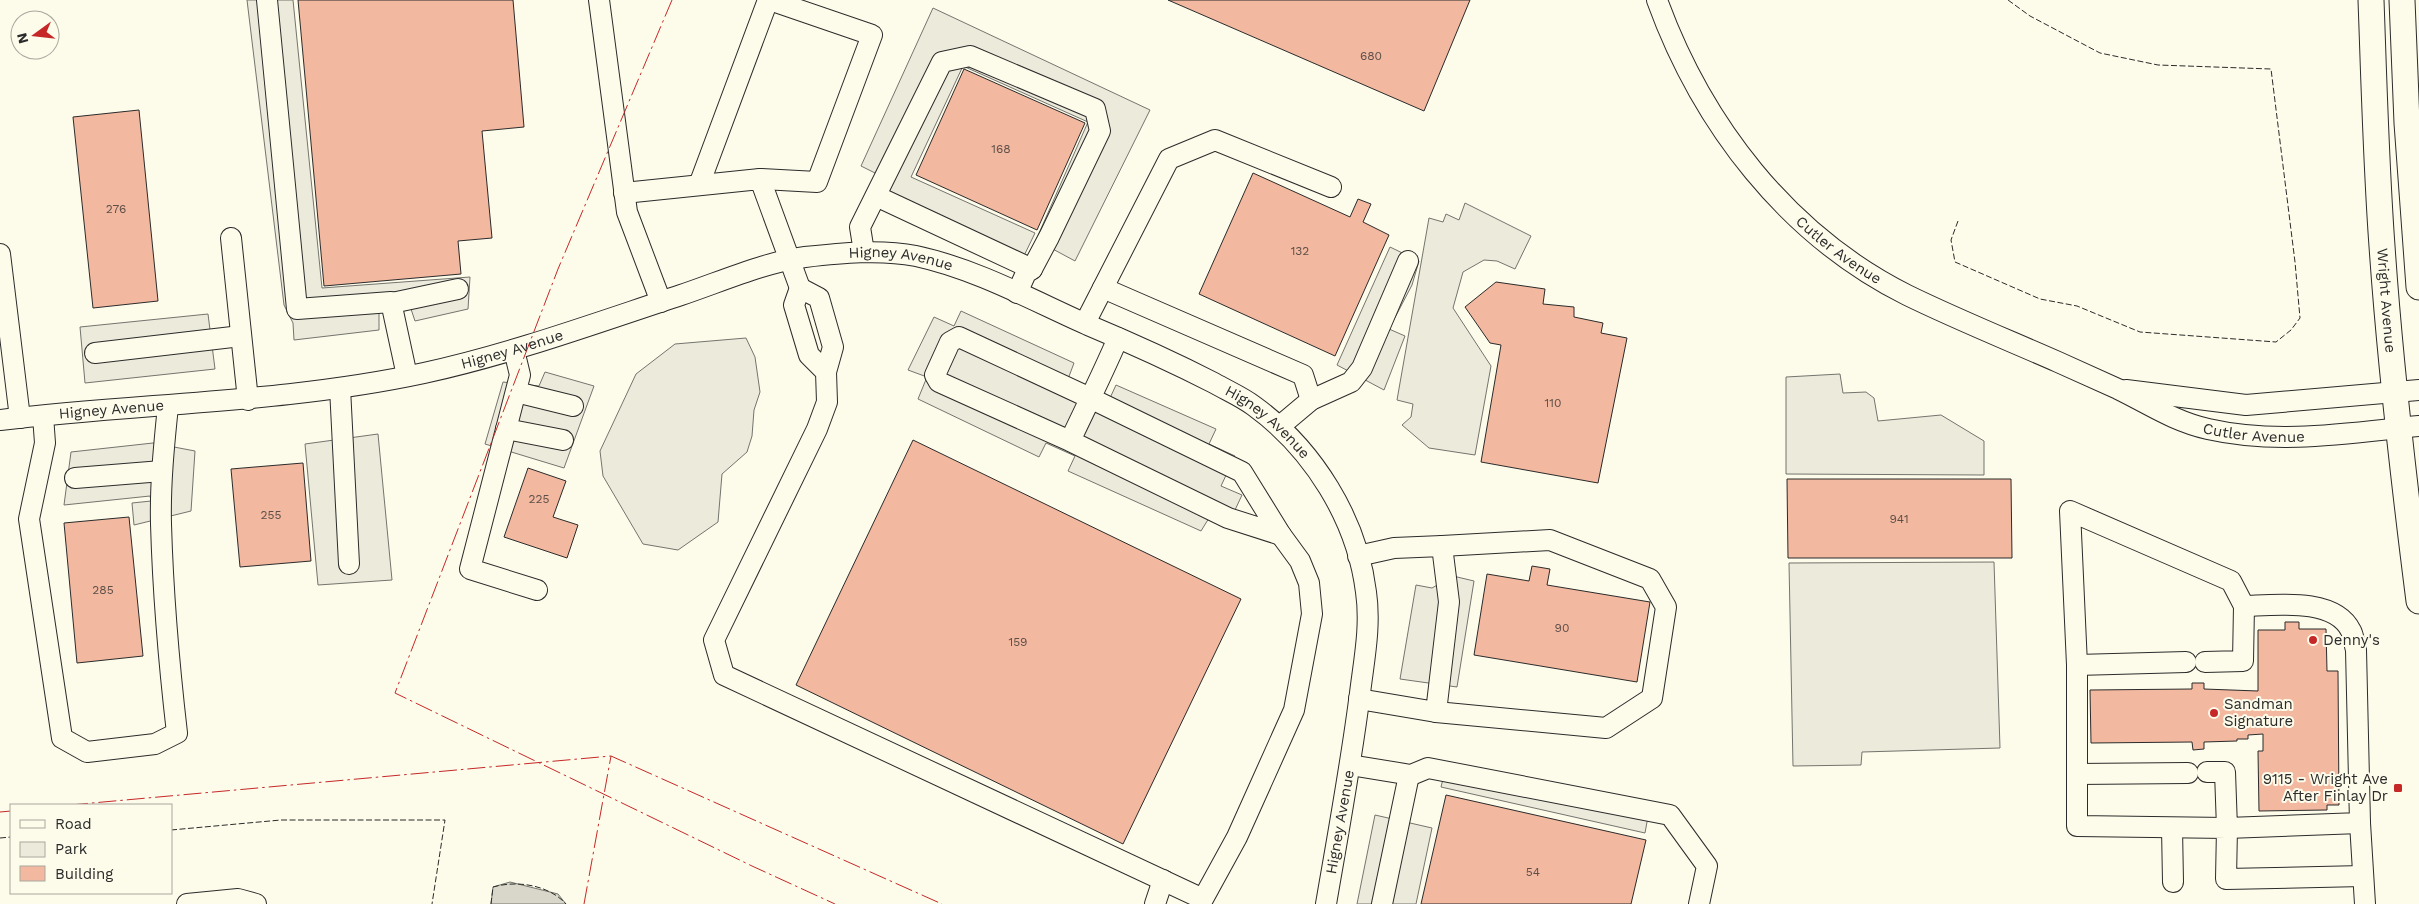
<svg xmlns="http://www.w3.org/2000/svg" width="2419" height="904" font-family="'Work Sans',sans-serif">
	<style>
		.green { fill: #ecebdb; stroke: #74746e }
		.parking { fill: #eceadb; stroke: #74746e }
		.water { fill: #d8d7c9; stroke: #74746e }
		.building { fill: #f2b8a0; stroke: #2b2b2b }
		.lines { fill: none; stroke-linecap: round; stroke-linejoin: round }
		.minor-casing { stroke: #2b2b2b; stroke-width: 22 }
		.major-casing { stroke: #2b2b2b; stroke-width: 27 }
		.minor { stroke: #fdfbea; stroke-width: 20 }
		.major { stroke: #fdfbea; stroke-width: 25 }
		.fence { stroke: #2b2b2b; stroke-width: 1; stroke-dasharray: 6 2.5; stroke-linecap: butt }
		.power { stroke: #c62828; stroke-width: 1; stroke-dasharray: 18 4 2.5 4; stroke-linecap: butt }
		.poi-dot { fill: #c62828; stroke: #fdfbea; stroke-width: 2 }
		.labels { text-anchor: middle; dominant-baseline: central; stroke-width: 4; stroke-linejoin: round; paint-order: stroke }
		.number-label { font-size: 12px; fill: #5d4e48 }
		.street-label { font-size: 15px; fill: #2b2b2b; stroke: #fdfbea }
		.poi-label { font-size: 15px; fill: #2b2b2b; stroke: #fdfbea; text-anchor: start }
	</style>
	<rect width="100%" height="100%" fill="#fdfbea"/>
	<path class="green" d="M746,338L755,357L760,392L754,410L752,436L747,452L722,474L718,522L678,550L643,544L603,476L600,451L636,374L675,344Z"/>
	<path class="parking" d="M247,0H293L322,288L470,277L468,309L415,321L410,306L379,312V330L294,340L293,323L284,305Z
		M933,8L1150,110L1075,261L1036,240L1088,122L963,66L911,177L1035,233L1020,264L897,204L875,173L861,166Z
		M1465,203L1531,236L1515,269L1497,261L1484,260L1463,272L1453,308L1491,366L1475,455L1429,448L1402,425L1411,417L1413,404L1397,400L1429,218L1443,222L1446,214L1459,220Z
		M1390,247L1419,261L1412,285L1389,329L1405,336L1384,390L1337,365Z
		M961,311L1074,363L1068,379L1110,398L1116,385L1216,429L1209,444L1235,456L1221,486L1242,495L1228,525L1209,518L1201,531L1068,471L1075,456L1046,443L1039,457L918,399L927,377L908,370L934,317L954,326Z
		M208,314L215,369L85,383L80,327Z
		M545,372L594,386L564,468L485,444L503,382L539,386Z
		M1840,374L1843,393L1866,392L1874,398L1878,421L1941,415L1984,441V475L1786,474V377Z
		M378,434L392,580L318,585L305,444Z
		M153,443L195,451L191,511L134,525L132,503L151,501L150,496L64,505L71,452Z
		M1994,562L2000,748L1862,752L1861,765L1793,766L1789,563Z
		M1453,576L1474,581L1457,687L1400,679L1416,585L1432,588Z
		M1445,771L1649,811L1645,833L1441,787Z
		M1375,815L1432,828L1416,904H1357Z"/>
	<path class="water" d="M510,882L558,894L566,904H491L493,887Z"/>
	<path class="building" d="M298,0H513L524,127L482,131L492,238L458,241L461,274L324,286Z
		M1168,0H1470L1424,111Z
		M964,69L1085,123L1037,230L916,175Z
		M139,110L158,301L93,308L73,117Z
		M1253,173L1350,217L1358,199L1371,204L1363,222L1389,235L1335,356L1199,294Z
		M1496,282L1545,289L1543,304L1574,307V317L1603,323L1601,333L1627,338L1598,483L1481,462L1501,345L1490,343L1465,307Z
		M913,440L1241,599L1123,844L796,685Z
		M303,463L311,561L240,567L231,469Z
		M528,468L566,481L553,517L578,525L567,558L504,537Z
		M1787,479H2011L2012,558H1788Z
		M129,517L143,656L77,663L64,523Z
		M1532,566L1550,569L1547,585L1650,602L1637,682L1474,655L1487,574L1529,581Z
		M2285,622H2299V629H2326L2327,671H2338L2339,805H2327V810L2259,811L2258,751H2263V734L2248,735V739H2237V741L2204,742V749L2193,750L2192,742L2091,743L2090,690L2192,689V683H2204V689L2258,691V630H2285Z
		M1446,795L1646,840L1631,904H1421Z"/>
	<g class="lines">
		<g class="minor-casing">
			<g id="minor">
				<path d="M267,0L297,309L391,302L407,376"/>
				<path d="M599,0L627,212L661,302"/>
				<path id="s1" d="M1657,0C1702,124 1787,235 1907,295C1956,319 2008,340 2058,362C2078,371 2098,380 2118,389C2149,404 2173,421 2208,429C2278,445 2349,433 2419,426"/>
				<path d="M760,179L817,182L872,35L770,0"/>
				<path d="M699,185L768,0"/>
				<path d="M624,193L760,179L800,288"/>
				<path d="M876,196L1032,269"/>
				<path d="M231,238L248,400"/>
				<path d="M864,252L860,227L942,62L970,56L1095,109L1100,131L1049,237L1032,269L1026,273L1017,293"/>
				<path d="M0,254L20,418"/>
				<path d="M1103,288L1303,375L1311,400"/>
				<path d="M392,303L458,289"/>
				<path d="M1085,323L1169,159L1215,140L1331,187"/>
				<path d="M514,350L520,375L470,569L537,590"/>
				<path d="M95,353L241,336"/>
				<path d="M826,372L809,355L794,305L800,288L819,298L833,347L826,372L827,402L817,429L714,640L724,675L1203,899L1237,837L1294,710L1312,614L1309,583L1300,561L1281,535"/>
				<path d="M340,388L349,564"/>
				<path d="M2126,390L2246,405L2419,390"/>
				<path d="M516,392L573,406"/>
				<path d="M43,416L45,443L29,519L62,738L87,752L155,744L177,733C169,664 163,594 161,524C160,485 164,445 168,406"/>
				<path id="s2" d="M0,420C141,403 284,403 424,373C511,354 596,323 681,295C720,282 765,262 805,257C841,253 880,249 916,256C976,269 1032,300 1088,325C1131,343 1173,362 1214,383C1228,391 1242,397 1254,406C1313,449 1357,519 1366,592C1371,626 1364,660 1360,693C1351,764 1338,834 1326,904"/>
				<path d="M1280,426L1311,400L1351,382L1362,368L1408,261"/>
				<path d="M506,429L563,440"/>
				<path d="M1070,441L1228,518L1281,535L1242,472L1090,398L959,337L950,342L935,375L939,382L1070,441C1086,407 1103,373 1118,338"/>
				<path d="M75,478L162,471"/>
				<path d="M1358,556L1394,548L1442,546L1449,602L1436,712L1359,699"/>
				<path d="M2205,662L2243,661L2244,606L2231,581L2070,511L2077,665V826L2227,828L2226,879L2363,876"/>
				<path d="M2077,665L2186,662"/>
				<path d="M1436,712L1606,728L1652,698L1666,607L1650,579L1550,540L1442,546"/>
				<path d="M1350,765L1411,775L1428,768L1670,815L1707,866L1699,904"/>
				<path d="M2207,772H2225L2227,828L2360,823L2356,650C2354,644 2354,636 2351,631C2335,597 2275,605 2244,606"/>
				<path d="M2077,774L2188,773"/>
				<path d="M2360,823L2365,904"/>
				<path d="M2172,828L2173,882"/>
				<path d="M187,904L238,899L256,904"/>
				<path d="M1155,904L1163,880"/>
				<path d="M1382,904L1409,775"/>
			</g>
		</g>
		<g class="major-casing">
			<g id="major">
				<path id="s3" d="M2371,0C2374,82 2376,164 2382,246C2390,365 2404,483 2419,601"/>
				<path d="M2402,0L2407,123L2419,287"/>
			</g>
		</g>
		<use href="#minor" class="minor"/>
		<use href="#major" class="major"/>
		<path class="fence" d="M1958,221L1951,240L1955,262L2040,299L2077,306L2140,332L2276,342L2291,330L2300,318L2295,262L2271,69L2158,65L2100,53L2030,16L2008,0
			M171,830L281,820H445L432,904
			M0,838L11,837
			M491,904L493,887C517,880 549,885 566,904"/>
		<path class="power" d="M672,0L558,269L395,693L752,866L835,904
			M70,805L611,756L942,904
			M0,812L11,811
			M584,904L611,756"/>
	</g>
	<g class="poi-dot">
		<circle cx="2313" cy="640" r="5"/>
		<circle cx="2214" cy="713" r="5"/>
		<rect x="2393" y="783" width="10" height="10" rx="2.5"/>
	</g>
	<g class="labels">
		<g class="number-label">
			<text x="1371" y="56">680</text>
			<text x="1001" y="149">168</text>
			<text x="116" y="209">276</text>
			<text x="1300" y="251">132</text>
			<text x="1553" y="403">110</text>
			<text x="539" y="499">225</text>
			<text x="271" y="515">255</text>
			<text x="1899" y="519">941</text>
			<text x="103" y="590">285</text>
			<text x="1562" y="628">90</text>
			<text x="1018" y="642">159</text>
			<text x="1533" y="872">54</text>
		</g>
		<g class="street-label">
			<text stroke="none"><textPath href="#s1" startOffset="314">Cutler Avenue</textPath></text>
			<text stroke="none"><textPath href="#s2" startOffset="922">Higney Avenue</textPath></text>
			<text stroke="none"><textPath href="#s3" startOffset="301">Wright Avenue</textPath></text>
			<text stroke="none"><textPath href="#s2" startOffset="518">Higney Avenue</textPath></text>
			<text stroke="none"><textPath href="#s2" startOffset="112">Higney Avenue</textPath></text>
			<text stroke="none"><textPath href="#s2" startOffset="1328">Higney Avenue</textPath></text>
			<text stroke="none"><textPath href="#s1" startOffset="772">Cutler Avenue</textPath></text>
			<text transform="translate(1340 822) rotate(-80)">Higney Avenue</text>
		</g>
		<g class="poi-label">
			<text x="2323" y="640">Denny's</text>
			<text x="2224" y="704">Sandman<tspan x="2224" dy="17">Signature</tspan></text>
			<text x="2388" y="779" text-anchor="end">9115 - Wright Ave<tspan x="2388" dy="17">After Finlay Dr</tspan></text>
		</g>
	</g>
	<rect x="10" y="804" width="162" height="90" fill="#fdfbea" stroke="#a9a89e"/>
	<rect x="20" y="820" width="25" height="8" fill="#fdfbea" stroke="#a9a89e"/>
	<text x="55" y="829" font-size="15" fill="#2b2b2b">Road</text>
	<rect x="20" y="842" width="25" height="15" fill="#ecebdb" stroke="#a9a89e"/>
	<text x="55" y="854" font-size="15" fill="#2b2b2b">Park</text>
	<rect x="20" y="866" width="25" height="15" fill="#f2b8a0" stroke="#a9a89e"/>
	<text x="55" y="879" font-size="15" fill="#2b2b2b">Building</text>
	<g transform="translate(35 35) rotate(255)"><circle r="24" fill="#fdfbea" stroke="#a9a89e"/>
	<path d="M0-4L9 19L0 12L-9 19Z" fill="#c62828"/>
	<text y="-8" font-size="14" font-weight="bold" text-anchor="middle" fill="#2b2b2b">N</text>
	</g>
</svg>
